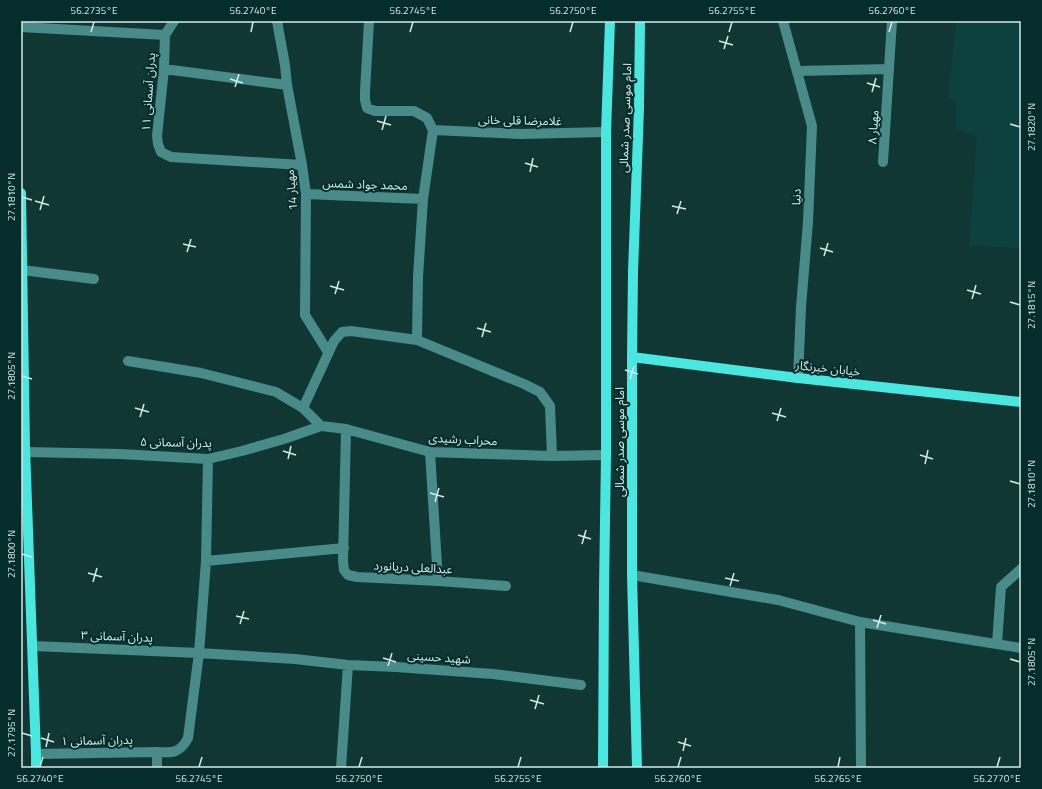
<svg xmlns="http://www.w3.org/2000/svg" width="1042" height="789" font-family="'Titillium Web','Noto Sans Arabic',sans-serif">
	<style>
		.built { fill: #0c413f }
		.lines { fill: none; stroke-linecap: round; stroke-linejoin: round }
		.minor { stroke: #498b88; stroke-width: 10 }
		.major { stroke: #4be6e0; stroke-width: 10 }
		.ticks { fill: none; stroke: #d5e9e8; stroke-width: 1.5 }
		.labels { text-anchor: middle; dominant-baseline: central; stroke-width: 4; stroke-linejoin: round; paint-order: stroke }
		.street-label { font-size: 12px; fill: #d5e9e8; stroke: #052d2b }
		.neatline { fill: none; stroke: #d5e9e8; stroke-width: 1.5 }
		.ticks-label { font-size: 10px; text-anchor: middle; fill: #d5e9e8 }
	</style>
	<rect width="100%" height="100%" fill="#113735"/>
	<path class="built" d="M956,21H1021V248L969,246L977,135L956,129V101L948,98Z"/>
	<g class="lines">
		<path class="minor" d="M277,21L285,65L287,85L302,165L306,194L305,315L328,352
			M369,21L365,91V100L367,108L375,111H414L427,118L433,130L423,199L418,277L417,340L524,384L540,392L550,406L552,456
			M783,21L812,126L808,222L801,307L798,378
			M21,27L165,35L164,69L157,136L158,144L161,152L171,157L302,165
			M165,35L174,21
			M164,69L287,85
			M797,71L889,69
			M433,130L521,134L606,132
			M883,162L892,21
			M306,194L423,199
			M22,270L94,279
			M128,361L201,373L276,392L303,408L321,426
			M303,408L334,341L342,332L351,331L417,340
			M346,429L343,561L344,570L348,575L357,577L438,581L506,586
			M26,452L120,454L208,459L242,451L284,439L321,426L346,429L430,452L552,456L606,455
			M430,452L438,581
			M206,561L344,548
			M632,575L778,600L860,622L1021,648
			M860,622L861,768
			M997,644L1001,587L1021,569
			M33,646L199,653L295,659L348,665L396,667L493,674L581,685
			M36,754L157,752
			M157,768V752C173,753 180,753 188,738L199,653L206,561L208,459
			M341,768L348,665"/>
		<path class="major" d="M21,193L25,447L36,754V768
			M632,357L798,378L1021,402
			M603,768L604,589L606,455V132L610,21
			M637,768L632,575V357L633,272L639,108L640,21"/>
	</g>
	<path class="ticks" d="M91,32L94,22M251,32L253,22M410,32L413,22M570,32L573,22M729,32L732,22M889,32L892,22M719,41L733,45M724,49L728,36M230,79L243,83M867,83L880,87M235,87L239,74M872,92L876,78M377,121L391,125M1010,124L1020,127M382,130L386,116M525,163L538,167M530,172L533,158M22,197L32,200M35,201L49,205M672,206L686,209M40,210L44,196M677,214L681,201M183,244L196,247M820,248L833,252M187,252L191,239M824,256L828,243M330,286L344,290M967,290L981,294M335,294L339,281M972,299L976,285M1010,302L1020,305M477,328L491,332M482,337L486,323M625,370L638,374M22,376L32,379M630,379L634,366M135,408L149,412M772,413L786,417M140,417L144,404M777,421L781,408M283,451L296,455M920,455L933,459M288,459L291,446M925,464L928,450M1010,481L1020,484M430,493L444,497M435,502L439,488M578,535L591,539M582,544L586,530M22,554L32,557M88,573L102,577M725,578L739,581M93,582L97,568M730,586L734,573M236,616L249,619M873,620L886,624M240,624L244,611M877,628L881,615M383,658L396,662M1010,659L1020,662M388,666L392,653M530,700L544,704M535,709L539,695M22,733L32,736M41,738L54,742M678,742L691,746M46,747L49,733M683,751L686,738M40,767L43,757M199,767L202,757M359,767L362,757M518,767L521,757M678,767L681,757M838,767L840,757M997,767L1000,757"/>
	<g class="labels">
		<g class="street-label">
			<text transform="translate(148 92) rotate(-86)">پدران آسمانی ۱۱</text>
			<text transform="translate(625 118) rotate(-88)">امام موسی صدر شمالی</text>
			<text transform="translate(520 120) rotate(1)">غلامرضا قلی خانی</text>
			<text transform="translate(873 127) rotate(-86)">مهیار ۸</text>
			<text transform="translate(365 184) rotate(2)">محمد جواد شمس</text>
			<text transform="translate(291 190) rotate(-95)">مهیار 14</text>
			<text transform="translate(796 197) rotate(-88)">دنیا</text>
			<text transform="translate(828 368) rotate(6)">خیابان خبرنگار</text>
			<text transform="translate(463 439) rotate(3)">محراب رشیدی</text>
			<text transform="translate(176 442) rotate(1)">پدران آسمانی ۵</text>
			<text transform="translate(619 442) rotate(-90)">امام موسی صدر شمالی</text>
			<text transform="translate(413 567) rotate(3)">عبدالعلی دریانورد</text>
			<text transform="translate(117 636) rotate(2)">پدران آسمانی ۳</text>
			<text transform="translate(439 657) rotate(4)">شهید حسینی</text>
			<text transform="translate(97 740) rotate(-1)">پدران آسمانی ۱</text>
		</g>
	</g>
	<rect width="1042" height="789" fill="none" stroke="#052d2b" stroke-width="44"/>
	<rect x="22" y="22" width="998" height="745" class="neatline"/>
	<g class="ticks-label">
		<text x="94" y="14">56.2735°E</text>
		<text x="253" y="14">56.2740°E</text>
		<text x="413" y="14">56.2745°E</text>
		<text x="573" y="14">56.2750°E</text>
		<text x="732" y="14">56.2755°E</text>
		<text x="892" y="14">56.2760°E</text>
		<text transform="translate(1031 127) rotate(-90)" y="4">27.1820°N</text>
		<text transform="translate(11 197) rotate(-90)" y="4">27.1810°N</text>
		<text transform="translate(1031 305) rotate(-90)" y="4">27.1815°N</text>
		<text transform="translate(11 376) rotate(-90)" y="4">27.1805°N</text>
		<text transform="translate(1031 484) rotate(-90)" y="4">27.1810°N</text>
		<text transform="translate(11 554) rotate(-90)" y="4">27.1800°N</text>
		<text transform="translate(1031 662) rotate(-90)" y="4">27.1805°N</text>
		<text transform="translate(11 733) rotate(-90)" y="4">27.1795°N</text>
		<text x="40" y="782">56.2740°E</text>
		<text x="199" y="782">56.2745°E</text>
		<text x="359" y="782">56.2750°E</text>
		<text x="518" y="782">56.2755°E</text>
		<text x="678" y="782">56.2760°E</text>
		<text x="838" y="782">56.2765°E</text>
		<text x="997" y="782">56.2770°E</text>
	</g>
</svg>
